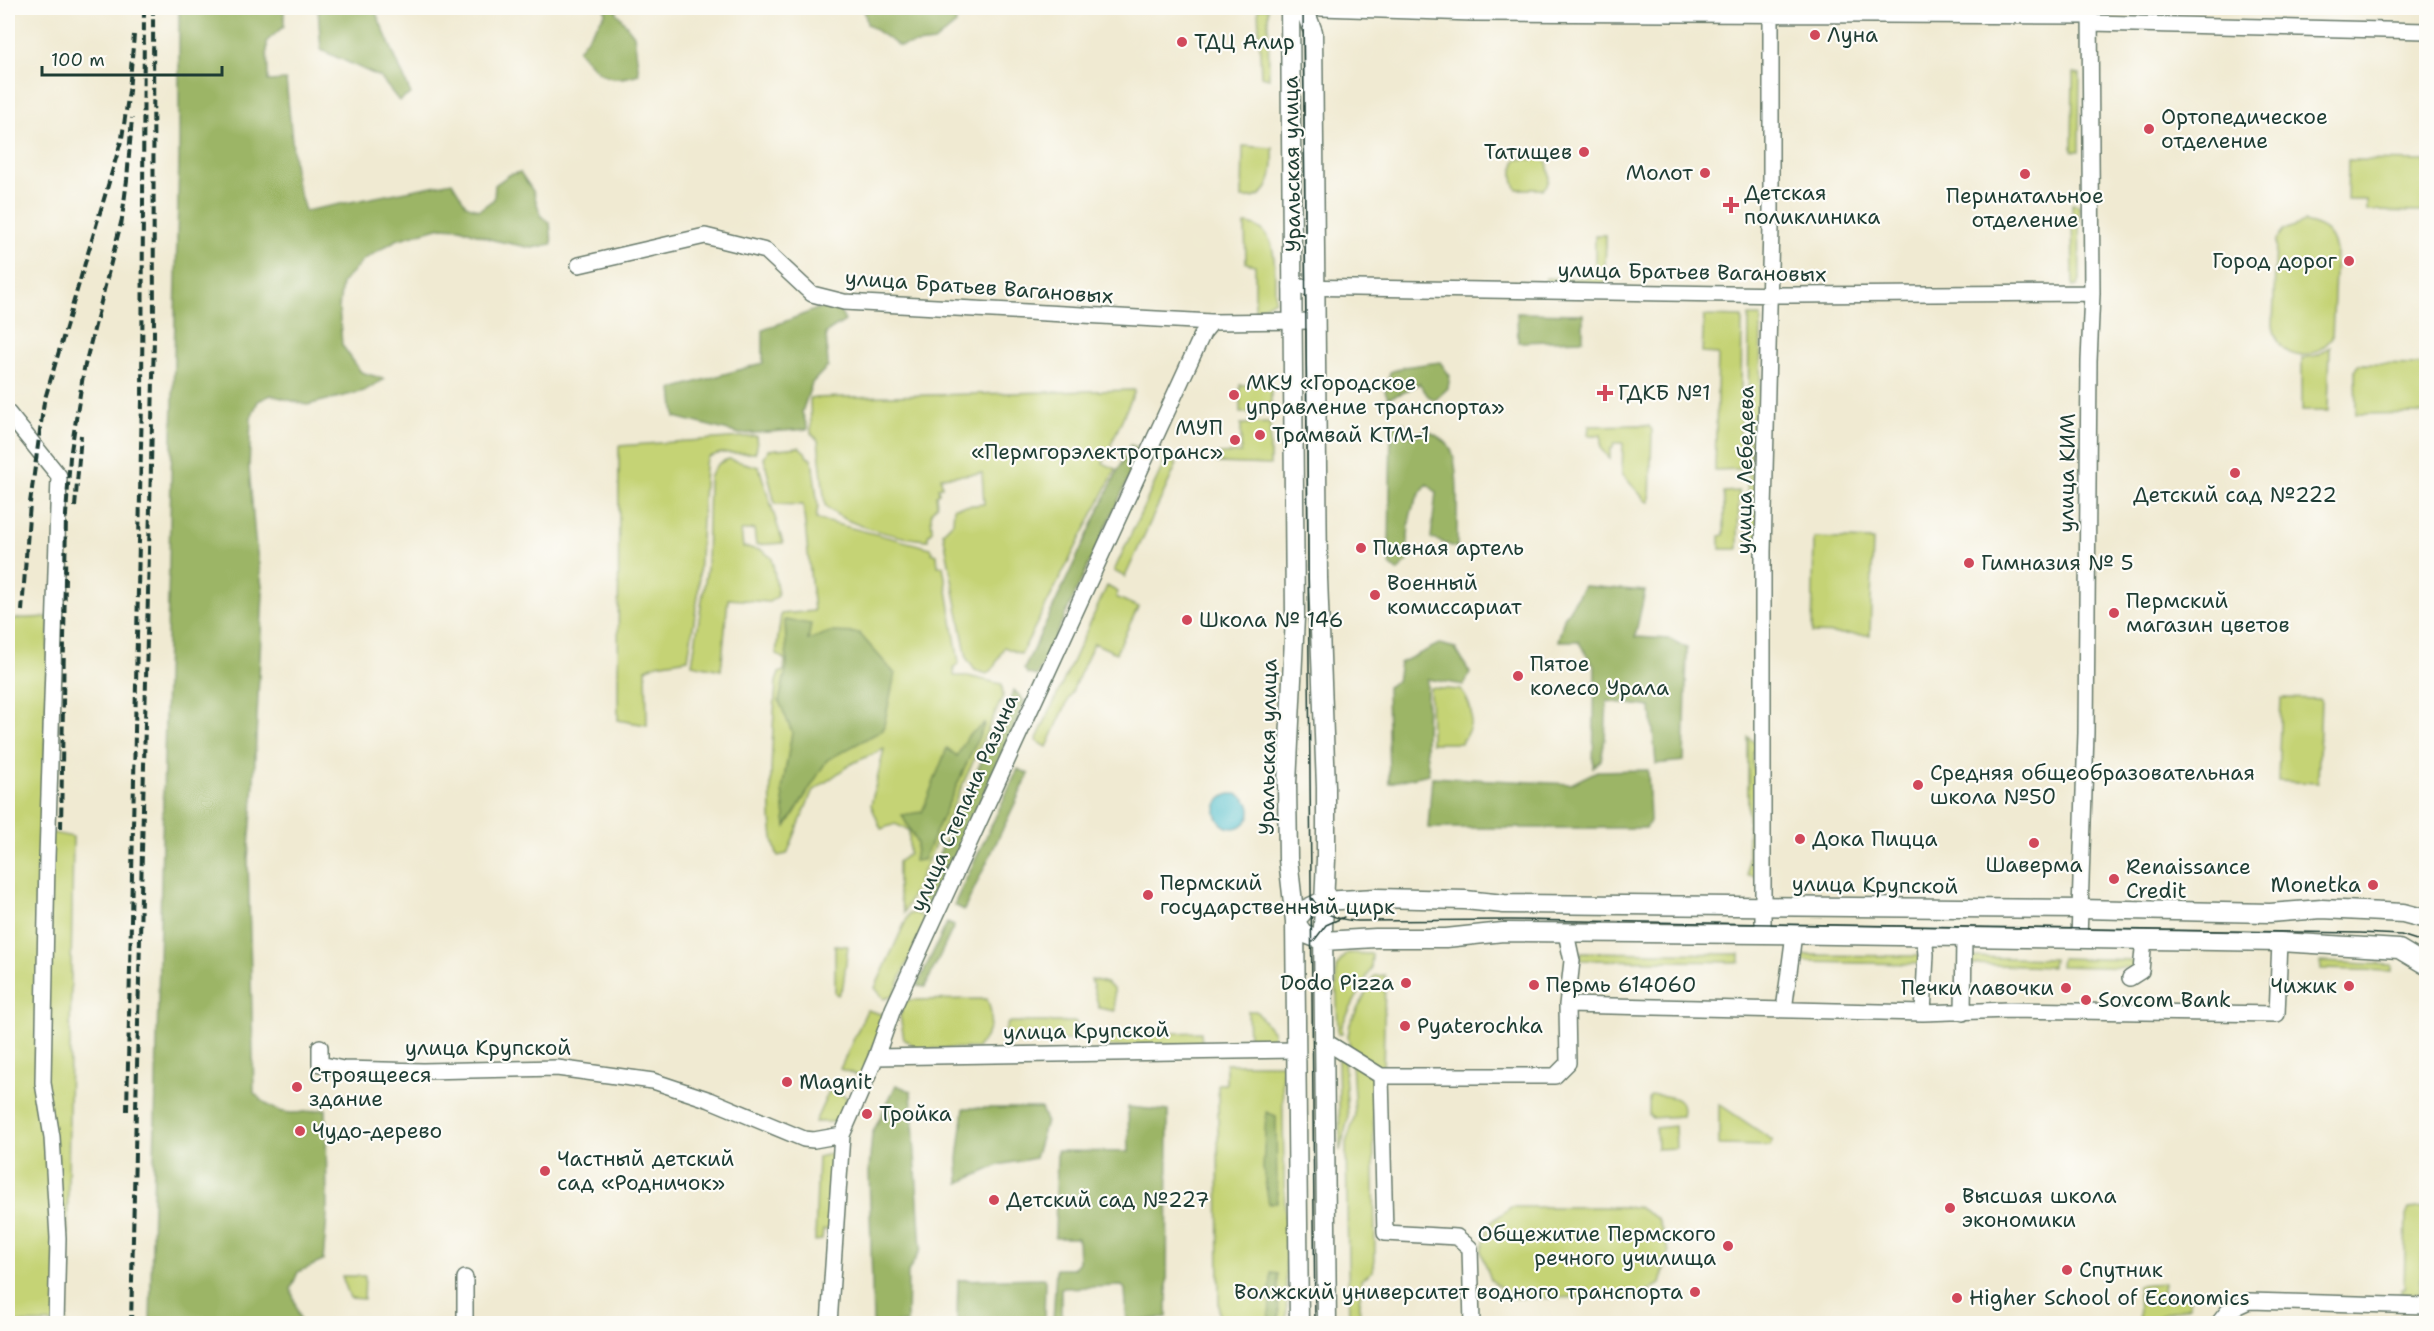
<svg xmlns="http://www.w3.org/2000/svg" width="2434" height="1331" font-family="'Shantell Sans',sans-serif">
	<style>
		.green { fill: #c5d375; stroke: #728854; stroke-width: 1.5 }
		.forest { fill: #9cb566; stroke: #5e794d; stroke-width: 1.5 }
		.water { fill: #51becb; stroke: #387e80; stroke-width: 1.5 }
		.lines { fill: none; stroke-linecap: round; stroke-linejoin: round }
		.minor-casing { stroke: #687a6b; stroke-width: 18 }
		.major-casing { stroke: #687a6b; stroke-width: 21 }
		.minor { stroke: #fff; stroke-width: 15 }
		.major { stroke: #fff; stroke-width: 18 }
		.tram { stroke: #1f3d34; stroke-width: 1.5 }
		.rail { stroke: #1f3d34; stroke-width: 4; stroke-dasharray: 9 4.5; stroke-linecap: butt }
		.poi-dot { fill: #d1495b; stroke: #fdfcf7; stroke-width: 2 }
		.labels { text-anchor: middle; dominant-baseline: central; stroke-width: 4.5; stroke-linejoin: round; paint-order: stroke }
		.poi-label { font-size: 21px; fill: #1f3d34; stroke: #fdfcf7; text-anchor: start }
		.street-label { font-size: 21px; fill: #1f3d34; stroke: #fdfcf7 }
	</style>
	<rect width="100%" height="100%" fill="#fdfcf7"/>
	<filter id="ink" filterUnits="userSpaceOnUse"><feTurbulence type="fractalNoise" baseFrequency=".0167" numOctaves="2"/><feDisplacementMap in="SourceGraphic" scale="12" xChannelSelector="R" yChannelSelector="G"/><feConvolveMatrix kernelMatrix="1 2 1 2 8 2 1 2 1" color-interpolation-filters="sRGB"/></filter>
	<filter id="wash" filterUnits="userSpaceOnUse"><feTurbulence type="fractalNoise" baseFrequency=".008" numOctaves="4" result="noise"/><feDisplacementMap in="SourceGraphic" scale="24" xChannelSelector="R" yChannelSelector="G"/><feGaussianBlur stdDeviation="1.35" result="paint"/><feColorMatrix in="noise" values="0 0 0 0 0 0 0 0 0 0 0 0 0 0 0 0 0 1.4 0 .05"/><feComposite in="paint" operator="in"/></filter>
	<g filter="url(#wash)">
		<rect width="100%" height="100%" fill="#f0ead2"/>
		<path class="green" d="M1258,8H1268L1269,78L1261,76Z
			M2073,73L2080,74L2079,151H2072Z
			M1243,146L1273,148C1274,169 1273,202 1242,198Z
			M1517,159H1543L1547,162C1549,171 1552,183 1543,189H1517C1511,181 1512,166 1517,159Z
			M2348,160L2426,161V212L2367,211V200H2347Z
			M2072,204L2079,205L2080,280L2077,286L2073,287Z
			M2304,222C2322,226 2332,231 2336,250L2332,338C2311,364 2280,362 2273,326L2276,240L2284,230Z
			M1245,224C1282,226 1274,274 1275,300L1255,311V265L1246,263Z
			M1595,235H1606L1605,271H1595Z
			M1546,278H1607L1604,286L1545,285Z
			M1704,316L1742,317L1740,469L1715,470L1718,354L1702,353Z
			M1749,316H1761L1760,421L1752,449V473L1758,494V543L1747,547Z
			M2330,347L2328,411H2302V358L2318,355Z
			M2363,364L2426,365V413L2356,414L2355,370L2358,365Z
			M1240,385H1271V412L1240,413Z
			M1135,390L1103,463L1116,469L1021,654L1004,647L994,667L987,674L975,670L967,659L943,532L953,522L954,507L984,504L982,473L941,477L942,486L938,487L939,493L936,495L937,505L931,512L932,531L928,535V540C902,539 842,525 825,505L818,440L811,433L810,398Z
			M1270,423V465L1218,463L1219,454L1241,453V424Z
			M1640,425L1649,426L1652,430L1650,502L1646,501L1622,474L1623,443H1614L1613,448L1610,449V459L1601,449V435H1588L1589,426Z
			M756,436L757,447L755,453H721L708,457L705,464L698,596L688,659L657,664L646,669L647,725L618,720L619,446Z
			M799,447L805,452L807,457L812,459L818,506L816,519L931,548L932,553L937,555L938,566H943L959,663L954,667V676H967L1002,684L1003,696L904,913L898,891V862L909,854V830L895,824L881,829L871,805L884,749L851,764L812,792L787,854L778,856C764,831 774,717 776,682L779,673L784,671L785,660L776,654L781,614L814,611L803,505L775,504L764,458L768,450Z
			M729,459L759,467L783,543L756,545L754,529L741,531L743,547L761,550L772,558L778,596L769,602L728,599L721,670L692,664L707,568L709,478C714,467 718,462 729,459Z
			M1169,460L1177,464L1125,577L1114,571L1165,461Z
			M1739,491L1738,549H1720V536L1724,535V492Z
			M1814,538L1873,540L1870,635L1812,633Z
			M1107,586L1118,592L1116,597L1138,607L1116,653L1094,643L1047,747L1036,741Z
			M49,617L43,831L73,837L66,1323H8V619Z
			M1430,688L1461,690C1475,709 1475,724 1461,743H1431Z
			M2281,698L2321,699L2318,783L2278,781Z
			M1748,737L1757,744L1758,750L1753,751V768L1758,769V876L1748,875Z
			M916,913L926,919L893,996L884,999L875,988L909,914Z
			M835,945L848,946L843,986L838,995L835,993Z
			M1581,952L1740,954V962L1581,960Z
			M1348,953L1372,954L1371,969L1342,1025V1034H1338L1336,968L1344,956Z
			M1800,955L1920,956V964L1800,962Z
			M1971,957L2053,959L2052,967L1971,964Z
			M2061,958L2135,960V968L2060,966Z
			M2321,962L2392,965V971L2321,969Z
			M1385,975L1383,1075L1351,1053L1348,1036L1350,1024L1374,976Z
			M1091,979L1106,983L1114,989L1115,1011L1099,1008Z
			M987,999C995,1017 990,1034 977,1048L919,1049L904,1039L900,1016L905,1000Z
			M867,1010L884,1015L886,1019L860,1076L840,1069Z
			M1248,1011H1256L1273,1032V1043L1249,1042Z
			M1012,1022H1076V1040H1012L1007,1037L1005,1031L1008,1023Z
			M1201,1032L1202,1044L1114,1047L1108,1046L1106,1040L1113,1035Z
			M1338,1057L1344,1058L1348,1119L1340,1151Z
			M1352,1062L1373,1077L1375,1259L1373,1271L1361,1280L1359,1323H1349L1346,1143L1355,1115Z
			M1226,1064H1282L1287,1323H1219L1218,1084H1226Z
			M830,1089L848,1098L836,1122H815Z
			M1654,1095C1669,1096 1687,1096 1682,1116L1652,1118L1649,1115V1097Z
			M1719,1104L1772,1140V1144L1770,1146L1719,1145Z
			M1675,1126L1676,1148L1657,1149L1656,1128Z
			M833,1153L832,1229L823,1230L822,1240L815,1241L818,1157Z
			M1511,1207H1638L1658,1219L1669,1251L1660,1284L1638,1297L1513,1298L1491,1280L1481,1251L1489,1224Z
			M2425,1207L2420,1293L2401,1294V1289H2404L2406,1216L2409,1209Z
			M342,1276H365L364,1299L350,1298Z
			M2164,1283L2162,1298L2191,1296L2189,1306L2139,1323L2138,1285Z"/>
		<path class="forest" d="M179,8H284V26L267,41L268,81L286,80L296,181L305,211L452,182L466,205L479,210L494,199L495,185L509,175L520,172L533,191L541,216L550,223L552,244L532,248L493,240L460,228L441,227L396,240L363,260L342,283L339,308L342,345L361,372L384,379L364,391L307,405L271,395L258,401L251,418L249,468L255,539L263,593L253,800L248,859L254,1093C281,1120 291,1113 326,1109L327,1217L323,1261L298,1272L291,1289L301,1323H150L179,158Z
			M318,8H374L411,94L399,101L380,77L321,50Z
			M604,8H616L617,13L634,35L639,74C606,85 599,74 578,50L606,13Z
			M864,8H954L956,24L934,42L899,46L867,24Z
			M822,307L840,311L845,321L826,333L828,366L812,383L802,412L808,429L740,434L675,417L672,389L763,363V330Z
			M1517,313L1583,314V340L1518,342Z
			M1440,362L1450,376L1448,388L1435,400L1428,396L1419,383L1405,392L1388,398L1385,391L1390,372L1403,367Z
			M1404,423L1412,438L1426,430C1434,434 1443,438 1449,446C1461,464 1456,525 1457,548L1431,538L1436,492L1427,484C1405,510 1409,529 1407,562L1397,571L1390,565L1389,549L1391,426Z
			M1130,445L1138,447L1132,471L1037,676L1028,674L1024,669Z
			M1584,586L1645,591L1635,637L1670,639L1687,648L1684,761L1656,764L1651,707L1607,701L1605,738L1601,760L1593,767L1595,667L1578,641H1558L1564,618Z
			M785,620L811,624L808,640L830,632L859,633L895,674L883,730L827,760L786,827L782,790L792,732L779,701L787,666Z
			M1439,644L1455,648L1470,673L1464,685L1427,679L1426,751L1429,774L1389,783L1387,687L1397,681L1400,663Z
			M1014,690L1025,702L933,905L923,907L916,904Z
			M985,723L923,860L914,861L917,843L902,815L922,812L947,748L957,756L968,736Z
			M1018,769L1029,774L964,910L954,905Z
			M1648,770L1650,821L1646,828H1428L1432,777L1571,784L1597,771Z
			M947,923L954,926L925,987L917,986Z
			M896,1085L911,1091L921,1249L908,1272L907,1323H873L869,1170L872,1134Z
			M1128,1107L1168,1111L1167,1317L1127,1323L1125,1289L1122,1286L1061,1288V1312L1064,1323H1053L1056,1269H1073L1079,1262L1078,1238H1055L1057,1151L1129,1152Z
			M964,1108H1041L1046,1121L1035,1158L999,1165L959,1183L958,1159Z
			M1266,1112L1276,1116L1277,1202L1269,1204L1263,1169Z
			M1271,1273L1278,1274L1279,1323H1269Z
			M1045,1278L1044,1323H957L958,1280Z"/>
		<path class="water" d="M1216 811a17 17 0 1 1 34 0a17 17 0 1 1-34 0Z"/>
	</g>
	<g filter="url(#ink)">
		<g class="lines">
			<g class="minor-casing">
				<path id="minor" d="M1321,8L1473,13L2090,16
					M2091,23L2426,31
					M579,265L705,236L766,251L812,294L844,302L1212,322L1316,321
					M1291,287L1791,295L2092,293
					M8,413L59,476L47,858L43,1083L52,1137L58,1238L56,1324
					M1763,934V552L1771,227V8
					M2079,939L2086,733L2089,361L2092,293L2090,8
					M2130,978L2141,971L2144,939
					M1567,1005L1923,1013L1926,954L1924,936
					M1784,1010L1794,934
					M1923,1013L2009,1010L2277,1014L2280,942
					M1963,1013L1964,937
					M1323,1040L1381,1076H1555L1568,1063L1567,1005L1572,961L1566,933
					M320,1047V1064L343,1069L423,1071L557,1068L653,1081L710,1100L804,1139L814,1140L842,1135
					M876,1057L1297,1050
					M1381,1076L1385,1233L1457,1237L1470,1248L1472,1324
					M465,1324V1278
					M829,1324L842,1135L876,1057L893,1009L1203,333L1212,322
					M2218,1324L2229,1310L2249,1301L2426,1306"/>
			</g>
			<g class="major-casing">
				<path id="major" d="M1290,8L1295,617L1287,784L1288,859L1295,921L1299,1324
					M1304,8L1313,32L1318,578L1326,787V859L1323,928L1327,1324
					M1295,921L1303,933L1323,941L1376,938H1446L1503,932L1763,934L2280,942L2399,949L2426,965
					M1295,921L1306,909L1323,901L1376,898L1465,900L1504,904L2080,909L2270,913L2322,909L2403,913L2426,919"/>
			</g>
			<use href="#minor" class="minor"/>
			<use href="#major" class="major"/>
			<path class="tram" d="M1303,8L1315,1324
				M1311,897C1322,915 1338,920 1358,921L1510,920L2360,933L2401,935L2426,943
				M1313,942L1326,925L1344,917"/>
			<path class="rail" d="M121,226L127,180L132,118
				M75,507L81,435
				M22,611L30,503L44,402L122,138L129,91L134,35
				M61,829L66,515L70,457L84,369L122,219
				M127,1111L142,400L144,8
				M131,1324L154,336L153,8"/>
		</g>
	</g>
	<g class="poi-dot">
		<circle cx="1815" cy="35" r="6"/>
		<circle cx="1182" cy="42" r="6"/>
		<circle cx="2149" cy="129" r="6"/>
		<circle cx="1584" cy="152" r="6"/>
		<circle cx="1705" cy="173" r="6"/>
		<circle cx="2025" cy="174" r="6"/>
		<path d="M1728 196h6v6h6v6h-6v6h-6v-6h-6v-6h6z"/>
		<circle cx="2349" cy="261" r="6"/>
		<path d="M1602 384h6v6h6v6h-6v6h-6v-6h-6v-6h6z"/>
		<circle cx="1234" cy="395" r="6"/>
		<circle cx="1260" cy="435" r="6"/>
		<circle cx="1235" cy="440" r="6"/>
		<circle cx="2235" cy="473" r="6"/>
		<circle cx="1361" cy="548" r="6"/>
		<circle cx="1969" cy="563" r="6"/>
		<circle cx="1375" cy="595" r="6"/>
		<circle cx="2114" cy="613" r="6"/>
		<circle cx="1187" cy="620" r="6"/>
		<circle cx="1518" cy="676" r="6"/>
		<circle cx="1918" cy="785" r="6"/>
		<circle cx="1800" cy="839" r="6"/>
		<circle cx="2034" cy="843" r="6"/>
		<circle cx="2114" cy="879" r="6"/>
		<circle cx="2373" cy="885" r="6"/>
		<circle cx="1148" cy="895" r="6"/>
		<circle cx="1406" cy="983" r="6"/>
		<circle cx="1534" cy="985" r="6"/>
		<circle cx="2349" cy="986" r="6"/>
		<circle cx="2066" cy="988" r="6"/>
		<circle cx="2086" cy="1000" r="6"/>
		<circle cx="1405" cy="1026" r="6"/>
		<circle cx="787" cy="1082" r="6"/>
		<circle cx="297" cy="1087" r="6"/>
		<circle cx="867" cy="1114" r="6"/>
		<circle cx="300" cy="1131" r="6"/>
		<circle cx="545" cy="1171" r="6"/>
		<circle cx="994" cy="1200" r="6"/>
		<circle cx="1950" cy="1208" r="6"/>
		<circle cx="1728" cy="1246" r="6"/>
		<circle cx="2067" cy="1270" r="6"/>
		<circle cx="1695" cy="1292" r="6"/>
		<circle cx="1957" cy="1298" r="6"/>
	</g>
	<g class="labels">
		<g class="poi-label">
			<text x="1827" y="35">Луна</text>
			<text x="1194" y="42">ТДЦ Алир</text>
			<text x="2161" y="117">Ортопедическое<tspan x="2161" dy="24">отделение</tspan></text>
			<text x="1572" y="152" text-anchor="end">Татищев</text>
			<text x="1693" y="173" text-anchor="end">Молот</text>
			<text x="1744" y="193">Детская<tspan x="1744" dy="24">поликлиника</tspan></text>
			<text x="2025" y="196" text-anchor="middle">Перинатальное<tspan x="2025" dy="24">отделение</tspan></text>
			<text x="2337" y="261" text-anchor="end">Город дорог</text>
			<text x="1246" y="383">МКУ «Городское<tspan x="1246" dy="24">управление транспорта»</tspan></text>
			<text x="1618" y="393">ГДКБ №1</text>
			<text x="1223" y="428" text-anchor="end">МУП<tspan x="1223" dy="24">«Пермгорэлектротранс»</tspan></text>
			<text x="1272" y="435">Трамвай КТМ-1</text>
			<text x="2235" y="495" text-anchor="middle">Детский сад №222</text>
			<text x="1373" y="548">Пивная артель</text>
			<text x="1981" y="563">Гимназия № 5</text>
			<text x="1387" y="583">Военный<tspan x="1387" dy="24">комиссариат</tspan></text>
			<text x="2126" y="601">Пермский<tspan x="2126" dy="24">магазин цветов</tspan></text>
			<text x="1199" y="620">Школа № 146</text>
			<text x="1530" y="664">Пятое<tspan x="1530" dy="24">колесо Урала</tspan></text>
			<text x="1930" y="773">Средняя общеобразовательная<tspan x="1930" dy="24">школа №50</tspan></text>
			<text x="1812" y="839">Дока Пицца</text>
			<text x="2034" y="865" text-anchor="middle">Шаверма</text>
			<text x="2126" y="867">Renaissance<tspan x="2126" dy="24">Credit</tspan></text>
			<text x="1160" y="883">Пермский<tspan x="1160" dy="24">государственный цирк</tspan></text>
			<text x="2361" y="885" text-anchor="end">Monetka</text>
			<text x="1394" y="983" text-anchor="end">Dodo Pizza</text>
			<text x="1546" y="985">Пермь 614060</text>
			<text x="2337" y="986" text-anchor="end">Чижик</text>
			<text x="2054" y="988" text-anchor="end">Печки лавочки</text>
			<text x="2098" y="1000">Sovcom Bank</text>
			<text x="1417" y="1026">Pyaterochka</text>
			<text x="309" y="1075">Строящееся<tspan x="309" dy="24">здание</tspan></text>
			<text x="799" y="1082">Magnit</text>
			<text x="879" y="1114">Тройка</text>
			<text x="312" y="1131">Чудо-дерево</text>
			<text x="557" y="1159">Частный детский<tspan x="557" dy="24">сад «Родничок»</tspan></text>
			<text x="1962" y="1196">Высшая школа<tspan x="1962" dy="24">экономики</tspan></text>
			<text x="1006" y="1200">Детский сад №227</text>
			<text x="1716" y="1234" text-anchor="end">Общежитие Пермского<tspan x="1716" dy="24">речного училища</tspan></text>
			<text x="2079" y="1270">Спутник</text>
			<text x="1683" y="1292" text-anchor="end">Волжский университет водного транспорта</text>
			<text x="1969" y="1298">Higher School of Economics</text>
		</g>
		<g class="street-label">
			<text transform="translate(1292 164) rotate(-91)">Уральская улица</text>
			<text transform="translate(1692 272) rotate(1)">улица Братьев Вагановых</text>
			<text transform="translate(979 287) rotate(4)">улица Братьев Вагановых</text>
			<text transform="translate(1745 470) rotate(-89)">улица Лебедева</text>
			<text transform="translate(2067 473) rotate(-89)">улица КИМ</text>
			<text transform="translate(1268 747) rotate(-89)">Уральская улица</text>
			<text transform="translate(964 803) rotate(-66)">улица Степана Разина</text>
			<text transform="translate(1875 885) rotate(1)">улица Крупской</text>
			<text transform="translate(1086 1031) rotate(-1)">улица Крупской</text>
			<text x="488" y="1048">улица Крупской</text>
		</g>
	</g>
	<rect width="2434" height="1331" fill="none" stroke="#fdfcf7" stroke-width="30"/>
	<path d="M42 66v9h180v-9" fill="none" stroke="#1f3d34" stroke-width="3"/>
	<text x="51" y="66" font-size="18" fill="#1f3d34" stroke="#fdfcf7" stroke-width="4.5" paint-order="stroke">100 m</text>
</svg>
